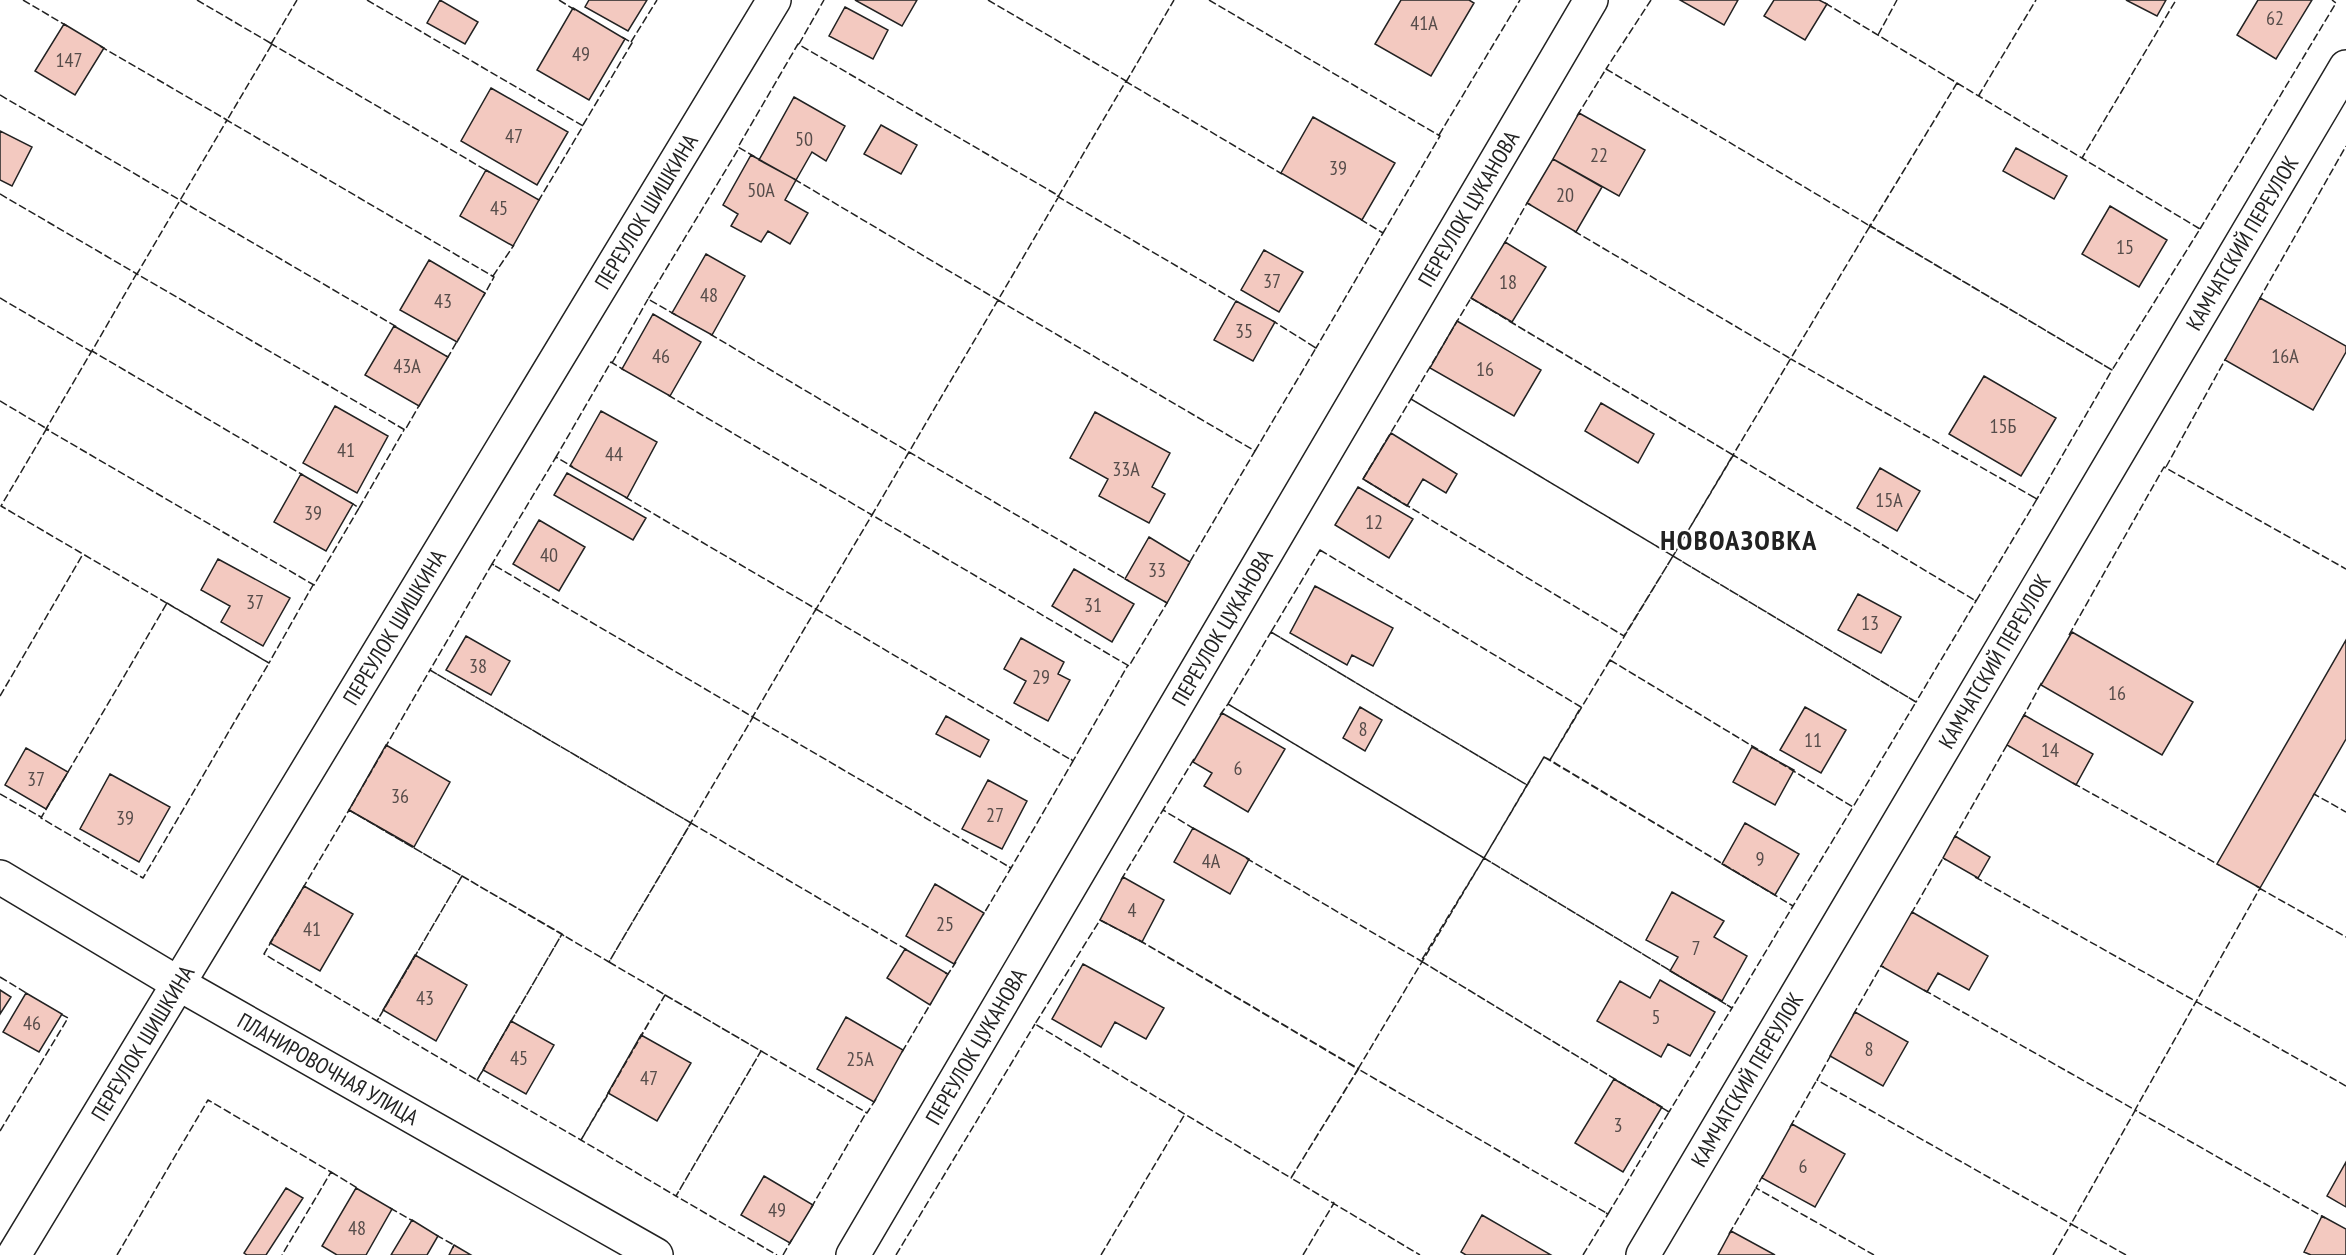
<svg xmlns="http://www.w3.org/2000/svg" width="2346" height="1255" font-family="'PT Sans Narrow',sans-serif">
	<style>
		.building { fill: #f3c9c0; stroke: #222; stroke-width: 1.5 }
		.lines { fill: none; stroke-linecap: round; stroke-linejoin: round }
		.minor-casing { stroke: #222; stroke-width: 36 }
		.major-casing { stroke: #222; stroke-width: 36 }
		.minor { stroke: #fff; stroke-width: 33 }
		.major { stroke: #fff; stroke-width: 33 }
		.fence { stroke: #222; stroke-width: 1.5; stroke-dasharray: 8 3; stroke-linecap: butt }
		.labels { text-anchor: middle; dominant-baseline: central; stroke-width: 4.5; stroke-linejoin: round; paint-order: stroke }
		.number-label { font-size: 20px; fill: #564c4a }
		.street-label { font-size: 22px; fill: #222; stroke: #fff }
		.district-label { font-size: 28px; font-weight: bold; letter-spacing: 1.5px; fill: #222; stroke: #fff }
	</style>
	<rect width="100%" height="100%" fill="#fff"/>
	<path class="building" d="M440,0L478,22L465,44L427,23Z
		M589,0H647L628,31L585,7Z
		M855,0H917L902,26Z
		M1401,0H1469L1474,3L1431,76L1375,44Z
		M1680,0H1738L1724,25Z
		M1774,0H1819L1827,4L1805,40L1764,16Z
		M2126,0H2166L2157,16Z
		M2258,0H2312L2276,59L2237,35Z
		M845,7L888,30L873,59L829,36Z
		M573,8L625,39L589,100L537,70Z
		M64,24L104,48L75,95L35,71Z
		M491,88L568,132L537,185L461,141Z
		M794,97L845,126L826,161L812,152L796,180L759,160Z
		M1579,113L1645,150L1619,196L1553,159Z
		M1313,117L1395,163L1362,220L1281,173Z
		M881,125L917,145L901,174L864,154Z
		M0,131L32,147L12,186L0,180Z
		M2016,148L2067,176L2054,199L2003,171Z
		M751,155L796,180L785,200L808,213L790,244L768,231L761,242L731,226L738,214L723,205Z
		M1553,159L1602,187L1576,232L1527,203Z
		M486,170L539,200L513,246L460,216Z
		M2110,206L2167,240L2139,287L2082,254Z
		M1505,242L1546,267L1512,322L1471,298Z
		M1264,250L1303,272L1279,312L1241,290Z
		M706,254L745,276L712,335L672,313Z
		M429,260L485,293L457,342L400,310Z
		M2260,298L2346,346V352L2313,410L2225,360Z
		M1236,301L1275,322L1253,361L1214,340Z
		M653,314L701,342L670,396L622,369Z
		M1457,321L1541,370L1514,416L1430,368Z
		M394,326L448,357L419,406L365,375Z
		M1984,376L2056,418L2021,476L1949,434Z
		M1601,403L1654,434L1638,463L1585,431Z
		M335,406L388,436L357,493L303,463Z
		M601,411L657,442L627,498L570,466Z
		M1095,412L1170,453L1152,487L1165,494L1149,523L1099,496L1108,479L1070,458Z
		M1391,433L1457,474L1446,493L1423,479L1407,506L1363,479Z
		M1880,468L1920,491L1897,531L1857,508Z
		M567,473L646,518L633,540L554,495Z
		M301,474L353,504L326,551L274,522Z
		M1358,487L1413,519L1389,558L1335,525Z
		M539,520L585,547L559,591L513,564Z
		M1149,537L1190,562L1167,603L1125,579Z
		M218,559L290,598L263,646L221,622L230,606L201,590Z
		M1074,569L1134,604L1112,642L1052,606Z
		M1315,586L1393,628L1373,666L1352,655L1347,665L1290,633Z
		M1858,594L1901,617L1881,653L1838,630Z
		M2072,632L2193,702L2162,755L2041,685Z
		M466,636L510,661L491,695L446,670Z
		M1021,638L1064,662L1058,674L1070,680L1048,721L1014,703L1026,681L1004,669Z
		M2346,640V739L2260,888L2217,864Z
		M1360,707L1382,720L1365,751L1343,738Z
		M1805,707L1846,730L1821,773L1780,750Z
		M1222,713L1285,749L1248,812L1204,786L1212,773L1193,762Z
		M2024,715L2093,754L2076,785L2007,745Z
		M946,716L989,740L980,757L936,734Z
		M386,745L450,782L414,847L349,810Z
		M1752,747L1794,770L1775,805L1733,782Z
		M26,748L68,772L46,809L5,785Z
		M110,774L170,807L139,862L80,829Z
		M988,780L1027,801L1002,849L962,829Z
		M1745,823L1799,854L1775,895L1722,864Z
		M1193,828L1249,859L1230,894L1174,862Z
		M1955,836L1990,857L1978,878L1943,858Z
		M1123,877L1164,900L1142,942L1100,920Z
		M935,884L984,913L954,964L906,936Z
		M304,886L353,914L320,971L270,943Z
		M1672,892L1724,921L1714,937L1747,956L1722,1001L1670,971L1678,957L1646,940Z
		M1912,912L1988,956L1969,990L1938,973L1927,992L1881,966Z
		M905,949L948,974L930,1005L887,978Z
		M415,955L467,985L436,1041L383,1010Z
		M1083,964L1164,1008L1146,1039L1115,1022L1101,1047L1052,1019Z
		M1660,980L1715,1012L1690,1056L1668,1044L1661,1057L1597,1021L1620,981L1650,998Z
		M0,990L11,997L0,1014Z
		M26,993L62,1014L39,1052L3,1032Z
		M1855,1012L1908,1042L1883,1086L1830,1056Z
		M846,1017L903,1050L874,1102L817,1069Z
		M511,1021L554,1045L526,1094L483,1070Z
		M641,1035L691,1063L657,1121L608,1093Z
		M1614,1079L1662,1107L1623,1172L1575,1143Z
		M1792,1124L1845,1154L1815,1207L1762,1178Z
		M2346,1162V1207L2327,1196Z
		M764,1176L813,1205L790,1243L741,1215Z
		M286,1188L303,1198L266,1255H247L244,1253Z
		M356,1188L392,1209L366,1255H337L322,1246Z
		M1482,1215L1551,1255H1466L1461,1252Z
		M2322,1216L2346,1229V1255H2311L2304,1252Z
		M412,1220L438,1236L427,1255H391Z
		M1731,1231L1775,1255H1718Z
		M454,1245L471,1255H449Z"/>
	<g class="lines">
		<g class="minor-casing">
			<g id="minor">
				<path id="s1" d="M0,877L179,984L656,1255"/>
				<path id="s2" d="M14,1255L774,0"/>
				<path id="s3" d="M1643,1255L2346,67"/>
			</g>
		</g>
		<g class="major-casing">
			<g id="major">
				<path id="s4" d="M853,1255L1591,0"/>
			</g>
		</g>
		<use href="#minor" class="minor"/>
		<use href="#major" class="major"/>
		<path class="fence" d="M23,0L67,26
			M197,0L272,44L226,122
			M367,0L583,126L539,200L537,199
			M559,0L575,10
			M988,0L1126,81L1058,197
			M1209,0L1440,136L1383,233L1381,231
			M1825,3L1957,83L1869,228
			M1878,35L1897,0
			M631,42L657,0
			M270,43L489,172
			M271,44L297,0
			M799,44L824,0
			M100,46L227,120L137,274L405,430L420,404
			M1608,70L1606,69L1651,0
			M1125,81L1282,174
			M1126,82L1174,0
			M1957,83L2200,229L2112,370L1870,226Z
			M0,95L397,327
			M1980,96L1979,95L2036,0
			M1577,116L1606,69L1870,226L1733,455L1976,601L2037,499L1791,359
			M225,119L494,277L483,297
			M583,125L632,43L622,37
			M1439,135L1520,0
			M755,157L738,147L798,44L1059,196L909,452L1129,581
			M2084,159L2082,158L2176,0
			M794,179L998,300
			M0,194L137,274
			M1057,196L1238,302
			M1869,225L2112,370L2037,499L2035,498
			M2200,229L2336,3L2332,0
			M1574,231L1791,359
			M1504,244L1527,203L1531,205
			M137,273L92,351L303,475
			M493,276L514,245
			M0,298L92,352
			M1471,298L1733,455L1673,556L1411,399Z
			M2262,299L2260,298L2346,146
			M998,300L1255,451L1188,565
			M676,315L648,299L739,148
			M1509,321L1733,455
			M710,334L909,452
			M1314,347L1316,348L1383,233L1360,219
			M93,349L46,429L314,585L359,508
			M446,356L448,357L459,338
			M612,363L648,299
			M668,395L872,515L815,611
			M1411,399L1673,556L1624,636L1363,479Z
			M0,401L49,430
			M47,428L1,506L269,663L313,585
			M1255,451L1316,348L1273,321
			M909,452L872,515L1129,666L1167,603L1164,601
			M1734,454L1673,556L1916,702L1976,601L1975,600
			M557,458L556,457L611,362L624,370
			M2166,467L2226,358
			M625,497L816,609L752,718
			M350,502L359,508L404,430
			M1320,550L1581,707L1550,760L1544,757L1527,785L1271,632Z
			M1673,556L1916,702L1853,807L1610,660Z
			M494,565L492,564L556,457L573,467
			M167,603L269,663L143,878L41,818Z
			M816,609L1073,761L1011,868L1009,867
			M1271,632L1527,785L1484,858L1228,704Z
			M2069,635L2164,467L2346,569
			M1610,660L1853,807L1793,906L1550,760Z
			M430,670L691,823L609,962L349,810Z
			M0,696L83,554
			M1220,715L1228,704L1484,858L1358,1069L1608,1214L1669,1112L1659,1106
			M753,717L1011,868L983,915
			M2022,719L2042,682
			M1544,757L1793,906L1732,1008L1484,858Z
			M1071,759L1073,761L1128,665
			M1194,759L1163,810L1196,830
			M2073,783L2219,865
			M0,794L41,817
			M2313,796L2314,794L2346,812
			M349,810L462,876L377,1021L264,954Z
			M691,823L430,670L492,564L753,717L609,962L867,1113L876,1099
			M691,823L907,950
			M1954,838L2007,745L2010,747
			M1246,858L1421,961
			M1484,858L1732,1008L1669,1112L1421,961Z
			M462,876L562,934L477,1080L377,1021Z
			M1975,877L2346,1086
			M1121,880L1163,810L1165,811
			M2256,886L2260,888L2135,1110L2325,1218
			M2259,888L2346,937
			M1911,914L1943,858L1946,860
			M1100,920L1142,942L1358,1069L1291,1178L1035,1024Z
			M1139,940L1359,1069
			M1421,961L1618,1081
			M945,973L948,974L956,962
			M0,977L28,994
			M1924,990L2137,1111
			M665,995L761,1051L676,1196L581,1140Z
			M1853,1015L1881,966L1884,967
			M510,1023L562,934L564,936
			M639,1039L665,995
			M763,1052L761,1051L676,1196L777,1255
			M902,1052L931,1003
			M1831,1055L1817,1080L2073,1225
			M485,1067L477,1080L581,1140
			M1359,1068L1291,1178L1420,1255
			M1790,1127L1818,1078
			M0,1131L68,1018L59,1013
			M581,1140L610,1091
			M331,1172L359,1189
			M1763,1175L1756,1188L1874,1255
			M390,1208L413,1221
			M811,1208L866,1113
			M1729,1234L1756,1188
			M436,1235L454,1245L453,1248
			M117,1255L208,1100L331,1172L282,1255
			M783,1255L792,1239
			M896,1255L1035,1024
			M1101,1255L1185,1114
			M1303,1255L1334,1203L1333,1202
			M1583,1255L1608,1214L1606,1213
			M2053,1255L2071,1224
			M2126,1255L2071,1224L2136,1109"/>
	</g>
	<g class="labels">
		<g class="number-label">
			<text x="2275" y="18">62</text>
			<text x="1424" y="23">41А</text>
			<text x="581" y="54">49</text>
			<text x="69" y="60">147</text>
			<text x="514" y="136">47</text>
			<text x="804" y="139">50</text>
			<text x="1599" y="155">22</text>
			<text x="1338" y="168">39</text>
			<text x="761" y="190">50А</text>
			<text x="1565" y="195">20</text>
			<text x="499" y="208">45</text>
			<text x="2125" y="247">15</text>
			<text x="1272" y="281">37</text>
			<text x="1508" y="282">18</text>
			<text x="709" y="295">48</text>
			<text x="443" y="301">43</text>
			<text x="1244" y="331">35</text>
			<text x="661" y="356">46</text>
			<text x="2285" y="356">16А</text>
			<text x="407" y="366">43А</text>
			<text x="1485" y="369">16</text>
			<text x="2003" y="426">15Б</text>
			<text x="346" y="450">41</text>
			<text x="614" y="454">44</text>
			<text x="1126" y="469">33А</text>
			<text x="1889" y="500">15А</text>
			<text x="313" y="513">39</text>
			<text x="1374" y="522">12</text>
			<text x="549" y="555">40</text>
			<text x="1157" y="570">33</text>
			<text x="255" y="602">37</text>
			<text x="1093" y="605">31</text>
			<text x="1870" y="623">13</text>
			<text x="478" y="666">38</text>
			<text x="1041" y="677">29</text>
			<text x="2117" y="693">16</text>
			<text x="1363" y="729">8</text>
			<text x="1813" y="740">11</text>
			<text x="2050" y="750">14</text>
			<text x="1238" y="768">6</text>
			<text x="36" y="779">37</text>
			<text x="400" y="796">36</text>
			<text x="995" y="815">27</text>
			<text x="125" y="818">39</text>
			<text x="1760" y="859">9</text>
			<text x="1211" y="861">4А</text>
			<text x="1132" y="910">4</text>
			<text x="945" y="924">25</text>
			<text x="312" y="929">41</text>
			<text x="1696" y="948">7</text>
			<text x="425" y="998">43</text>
			<text x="1656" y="1017">5</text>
			<text x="32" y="1023">46</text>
			<text x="1869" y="1049">8</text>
			<text x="519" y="1058">45</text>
			<text x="860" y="1059">25А</text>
			<text x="649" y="1078">47</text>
			<text x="1618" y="1125">3</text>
			<text x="1803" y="1166">6</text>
			<text x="777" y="1210">49</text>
			<text x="357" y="1228">48</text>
		</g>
		<g class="street-label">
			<text stroke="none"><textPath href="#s4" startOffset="1214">ПЕРЕУЛОК ЦУКАНОВА</textPath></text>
			<text stroke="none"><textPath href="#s2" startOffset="1220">ПЕРЕУЛОК ШИШКИНА</textPath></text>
			<text stroke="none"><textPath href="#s3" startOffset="1176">КАМЧАТСКИЙ ПЕРЕУЛОК</textPath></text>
			<text stroke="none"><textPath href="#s2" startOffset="734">ПЕРЕУЛОК ШИШКИНА</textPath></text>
			<text stroke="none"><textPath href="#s4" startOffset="728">ПЕРЕУЛОК ЦУКАНОВА</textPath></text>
			<text stroke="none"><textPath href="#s3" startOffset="690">КАМЧАТСКИЙ ПЕРЕУЛОК</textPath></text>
			<text stroke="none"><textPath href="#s2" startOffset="248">ПЕРЕУЛОК ШИШКИНА</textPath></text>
			<text stroke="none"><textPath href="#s4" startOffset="242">ПЕРЕУЛОК ЦУКАНОВА</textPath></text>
			<text stroke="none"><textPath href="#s1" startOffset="380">ПЛАНИРОВОЧНАЯ УЛИЦА</textPath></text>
			<text stroke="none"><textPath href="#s3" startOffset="204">КАМЧАТСКИЙ ПЕРЕУЛОК</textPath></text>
		</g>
		<g class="district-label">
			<text x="1739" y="539">НОВОАЗОВКА</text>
		</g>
	</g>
</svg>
